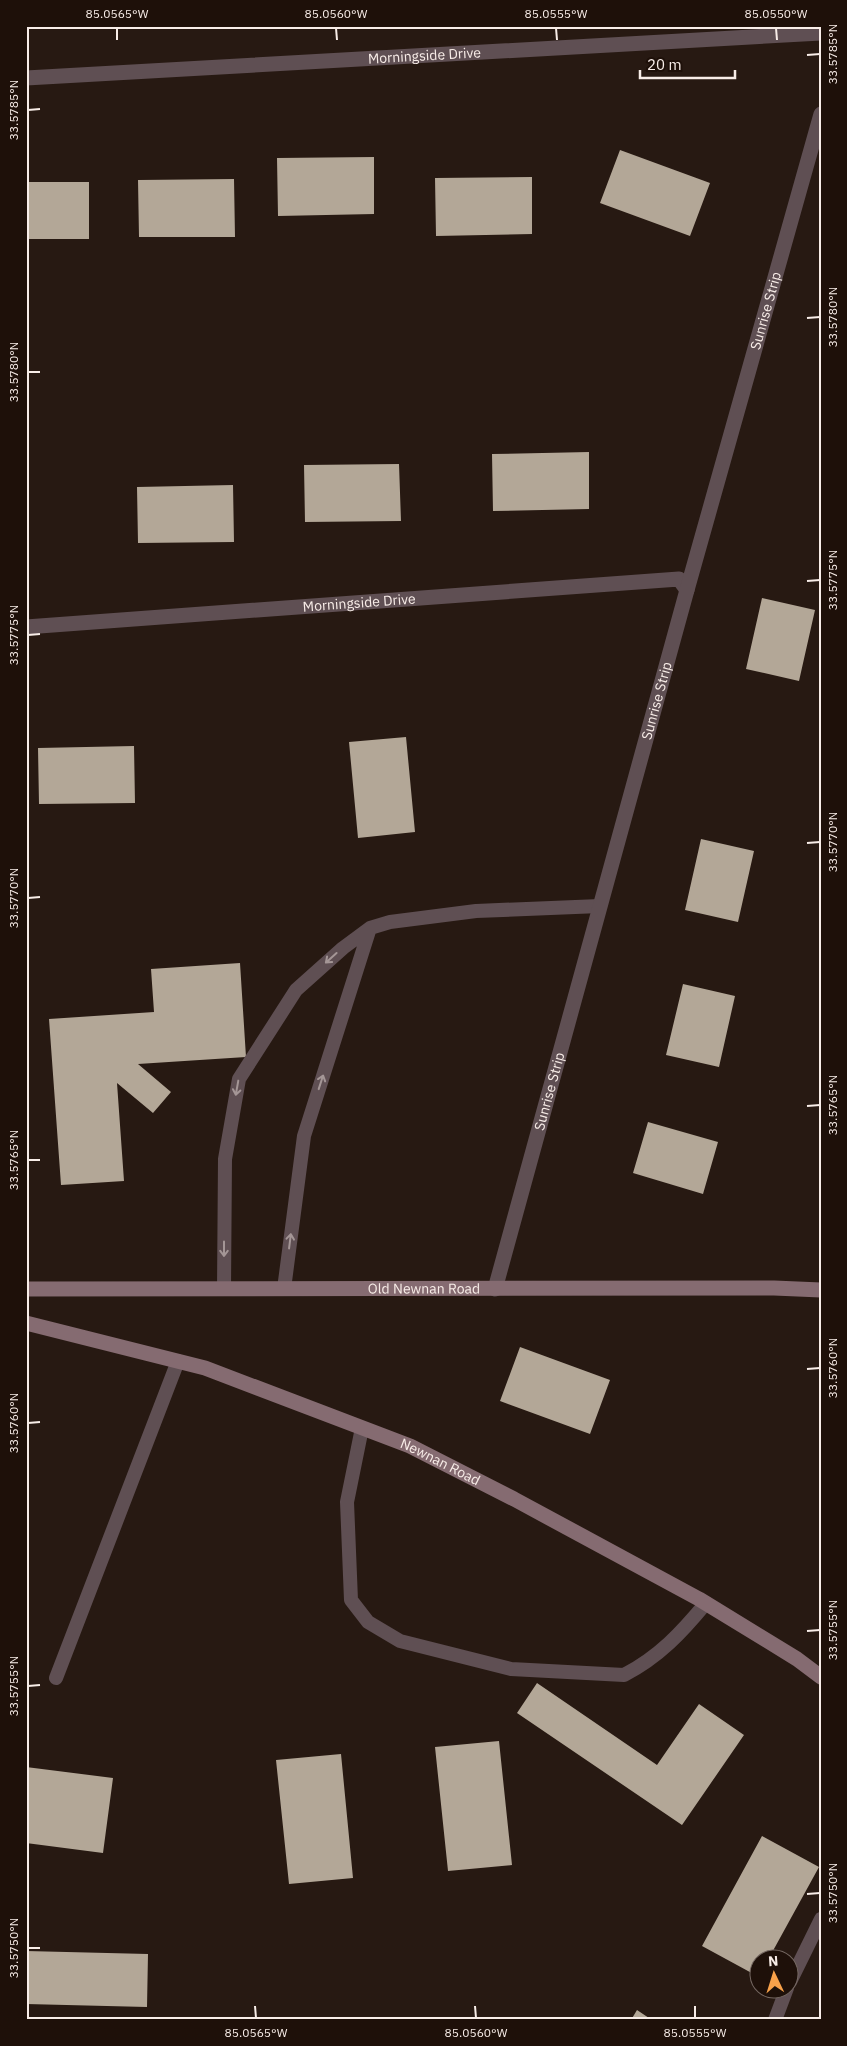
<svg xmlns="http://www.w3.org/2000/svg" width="847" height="2046" font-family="'IBM Plex Sans',sans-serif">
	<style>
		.building { fill: #b3a797 }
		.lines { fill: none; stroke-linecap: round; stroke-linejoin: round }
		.lane { stroke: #5f4f53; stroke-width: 14 }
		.street { stroke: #5f4f53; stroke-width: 15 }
		.secondary { stroke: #856b71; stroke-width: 15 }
		.oneway { stroke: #a49696 }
		.ticks { fill: none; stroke: #f8ede8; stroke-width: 2 }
		.labels { text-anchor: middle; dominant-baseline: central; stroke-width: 5; stroke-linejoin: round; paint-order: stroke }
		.street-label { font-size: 14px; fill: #f8ede8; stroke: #1e1009 }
		.neatline { fill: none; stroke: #f8ede8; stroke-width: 2 }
		.ticks-label { font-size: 12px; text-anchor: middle; fill: #f8ede8 }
	</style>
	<rect width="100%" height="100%" fill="#271912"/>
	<path class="building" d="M620,150L710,183L690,236L600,203Z
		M374,157V214L278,216L277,158Z
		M532,177V234L436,236L435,178Z
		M234,179L235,237H139L138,180Z
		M26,182H89V239H26Z
		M589,452V509L493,511L492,454Z
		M399,464L401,521L305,522L304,465Z
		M233,485L234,542L138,543L137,487Z
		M762,598L815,610L799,681L746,669Z
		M406,737L415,832L358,838L349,742Z
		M134,746L135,803L39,804L38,748Z
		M701,839L754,851L738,922L685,910Z
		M240,963L246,1057L138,1064L171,1092L153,1113L117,1083L124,1181L61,1185L49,1019L154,1012L151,969Z
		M683,984L735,996L719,1067L666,1055Z
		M648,1122L718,1142L703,1194L633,1173Z
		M520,1347L610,1380L590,1434L500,1401Z
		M537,1683L657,1765L699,1704L744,1735L682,1825L517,1713Z
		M499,1741L512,1865L448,1871L435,1747Z
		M341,1754L353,1878L289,1884L276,1760Z
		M26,1767L113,1778L103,1853L26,1843Z
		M762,1836L819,1867L769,1958H760L759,1977L702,1946Z
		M26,1951L148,1954L147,2007L26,2004Z
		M637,2010L652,2020H631Z"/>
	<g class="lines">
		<path class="lane" d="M224,1289L225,1159L239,1079L296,990L343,948L370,928L390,922L476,911L600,906
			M284,1289L304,1136L370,928
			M362,1428L347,1502L351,1600L368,1622L400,1641L511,1669L624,1675C659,1657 682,1632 706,1603
			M56,1678L178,1361
			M790,1982L821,1919
			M775,2020L787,1988"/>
		<g class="street">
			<path id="s1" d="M26,78L821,33"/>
			<path id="s2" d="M26,627L679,579L687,590"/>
			<path id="s3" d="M495,1289L687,590L821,114"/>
		</g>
		<g class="secondary">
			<path id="s4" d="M26,1289L774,1288L821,1290"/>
			<path id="s5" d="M26,1323L205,1368L410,1446L514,1499L699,1599L797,1659L821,1677"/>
		</g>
	</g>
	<defs><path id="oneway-shaft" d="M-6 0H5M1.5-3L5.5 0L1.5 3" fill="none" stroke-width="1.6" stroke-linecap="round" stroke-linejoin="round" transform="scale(1.25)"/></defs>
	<g class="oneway">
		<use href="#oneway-shaft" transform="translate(331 958) rotate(138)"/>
		<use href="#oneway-shaft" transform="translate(321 1082) rotate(-72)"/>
		<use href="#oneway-shaft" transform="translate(237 1088) rotate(100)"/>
		<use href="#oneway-shaft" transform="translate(290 1241) rotate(-83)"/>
		<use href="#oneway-shaft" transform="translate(224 1249) rotate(90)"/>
	</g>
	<path class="ticks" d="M117,28V40M336,28L337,40M556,28L557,40M776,28L777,40M807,55L820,54M28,110L40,109M807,318L820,317M28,372H40M807,581L820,580M28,635L40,634M807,843L820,842M28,898L40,897M807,1106L820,1105M28,1160H40M807,1369L820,1368M28,1423L40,1422M807,1631L820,1630M28,1686L40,1685M807,1894L820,1893M28,1948H40M255,2006L256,2018M475,2006L476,2018M695,2006V2018"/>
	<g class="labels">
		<g class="street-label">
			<text stroke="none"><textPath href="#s1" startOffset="399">Morningside Drive</textPath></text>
			<text stroke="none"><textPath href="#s3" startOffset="1015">Sunrise Strip</textPath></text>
			<text stroke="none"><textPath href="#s2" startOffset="334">Morningside Drive</textPath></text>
			<text stroke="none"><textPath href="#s3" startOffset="610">Sunrise Strip</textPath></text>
			<text stroke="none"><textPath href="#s3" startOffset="205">Sunrise Strip</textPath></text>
			<text stroke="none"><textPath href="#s4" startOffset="398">Old Newnan Road</textPath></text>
			<text stroke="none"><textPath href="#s5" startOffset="438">Newnan Road</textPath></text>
		</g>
	</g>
	<rect width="847" height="2046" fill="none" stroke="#1e1009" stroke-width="55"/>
	<g transform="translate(774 1974) rotate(356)"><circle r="24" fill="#1e1009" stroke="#756862"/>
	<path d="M0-4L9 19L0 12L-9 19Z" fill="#f8a14a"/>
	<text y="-8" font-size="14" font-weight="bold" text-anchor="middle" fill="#f8ede8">N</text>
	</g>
	<path d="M640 70v8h95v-8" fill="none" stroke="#f8ede8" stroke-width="2.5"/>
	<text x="647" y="70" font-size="15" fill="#f8ede8" stroke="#1e1009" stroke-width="4" paint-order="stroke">20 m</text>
	<rect x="28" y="28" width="792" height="1990" class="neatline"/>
	<g class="ticks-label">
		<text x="117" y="18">85.0565°W</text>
		<text x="336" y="18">85.0560°W</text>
		<text x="556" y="18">85.0555°W</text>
		<text x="776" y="18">85.0550°W</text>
		<text transform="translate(833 54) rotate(-90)" y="4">33.5785°N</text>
		<text transform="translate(14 110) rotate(-90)" y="4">33.5785°N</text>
		<text transform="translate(833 317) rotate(-90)" y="4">33.5780°N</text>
		<text transform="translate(14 372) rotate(-90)" y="4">33.5780°N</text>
		<text transform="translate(833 580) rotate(-90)" y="4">33.5775°N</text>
		<text transform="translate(14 635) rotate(-90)" y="4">33.5775°N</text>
		<text transform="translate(833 842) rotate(-90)" y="4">33.5770°N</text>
		<text transform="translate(14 898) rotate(-90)" y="4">33.5770°N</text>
		<text transform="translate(833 1105) rotate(-90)" y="4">33.5765°N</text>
		<text transform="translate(14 1160) rotate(-90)" y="4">33.5765°N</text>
		<text transform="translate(833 1368) rotate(-90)" y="4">33.5760°N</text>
		<text transform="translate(14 1423) rotate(-90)" y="4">33.5760°N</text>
		<text transform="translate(833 1630) rotate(-90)" y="4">33.5755°N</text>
		<text transform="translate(14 1686) rotate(-90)" y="4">33.5755°N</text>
		<text transform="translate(833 1893) rotate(-90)" y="4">33.5750°N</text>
		<text transform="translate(14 1948) rotate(-90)" y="4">33.5750°N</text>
		<text x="256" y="2037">85.0565°W</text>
		<text x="476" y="2037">85.0560°W</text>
		<text x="695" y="2037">85.0555°W</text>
	</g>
</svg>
